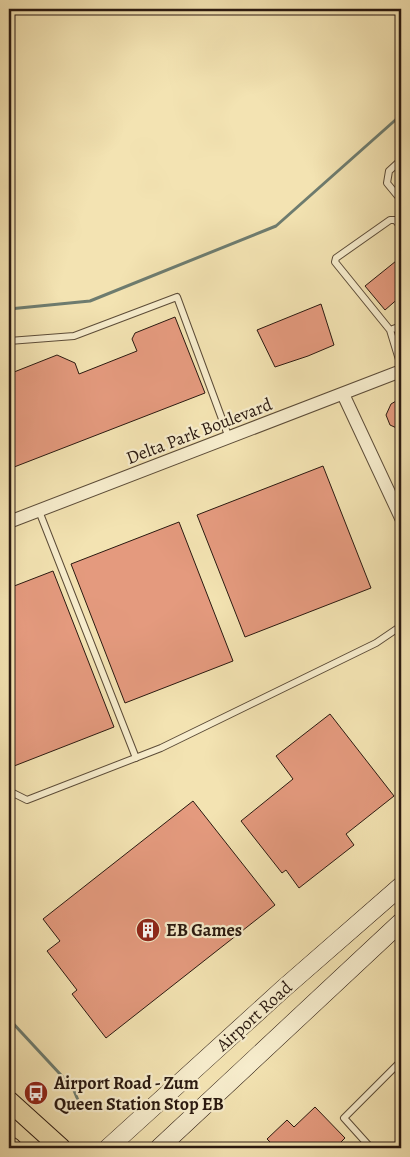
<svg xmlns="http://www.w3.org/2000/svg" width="410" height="1157" font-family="Alegreya,serif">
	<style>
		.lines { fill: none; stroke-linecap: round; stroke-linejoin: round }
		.stream { stroke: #6e7c6f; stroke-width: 3 }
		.building { fill: #e49a7e; stroke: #2a1910 }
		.lane-casing { stroke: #5c4c38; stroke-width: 8 }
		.street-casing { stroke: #5c4c38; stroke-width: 14 }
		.secondary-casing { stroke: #2a1910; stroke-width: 19 }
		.primary-casing { stroke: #2a1910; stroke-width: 21 }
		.lane { stroke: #f7edcd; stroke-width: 6 }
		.street { stroke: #f7edcd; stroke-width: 12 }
		.secondary { stroke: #f7edcd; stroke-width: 18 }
		.primary { stroke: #f3e3b2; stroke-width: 19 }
		.labels { text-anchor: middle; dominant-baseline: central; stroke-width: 4.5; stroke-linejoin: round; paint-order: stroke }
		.street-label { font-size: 18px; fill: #2a1910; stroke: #f7edcd }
		.poi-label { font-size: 18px; font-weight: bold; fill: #2a1910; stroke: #f7edcd; text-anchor: start }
	</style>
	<rect width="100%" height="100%" fill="#f3e3b2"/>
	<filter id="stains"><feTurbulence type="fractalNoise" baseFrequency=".004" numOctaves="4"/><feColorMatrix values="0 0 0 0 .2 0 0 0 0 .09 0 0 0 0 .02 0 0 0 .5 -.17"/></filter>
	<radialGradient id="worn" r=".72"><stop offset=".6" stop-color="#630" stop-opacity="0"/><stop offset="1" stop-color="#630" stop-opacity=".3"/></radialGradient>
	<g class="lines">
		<path class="stream" d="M9,309L90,301L276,226L401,115
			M9,1019L73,1088L82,1110"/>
	</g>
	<path class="building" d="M401,257V296L385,310L365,286Z
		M321,304L334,345L308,356L275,367L257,330Z
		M175,317L205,393L9,469V374L57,355L75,363L79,374L137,351L132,339L135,333Z
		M401,398V430L390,425L386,415L391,404Z
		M323,466L371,588L245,637L197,515Z
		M179,522L233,661L125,703L71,564Z
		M53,571L114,727L9,768V588Z
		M330,714L394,796L346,834L354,845L299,888L286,870L282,873L241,821L293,779L276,756Z
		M193,801L275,905L106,1038L72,994L77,990L47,951L60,941L43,919Z
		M315,1107L345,1138L339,1144L344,1148H276L267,1139L287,1120L294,1127Z"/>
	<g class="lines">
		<g class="lane-casing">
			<path id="lane" d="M401,160L389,171L387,183L401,200
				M401,227L395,220H390L336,258L335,262L390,330L401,366
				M390,330L401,326
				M9,341L74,336L177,297L229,438
				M39,511L136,758
				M9,791L27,800L161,748L376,643L401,626
				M371,1148L344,1118L401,1061"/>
		</g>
		<g class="street-casing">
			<path id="street" d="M343,394L401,518
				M9,522L401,371"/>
		</g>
		<g class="secondary-casing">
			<path id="secondary" d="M108,1148L283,989L401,886
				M159,1148L401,922"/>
		</g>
		<g class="primary-casing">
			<path id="primary" d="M9,1101L61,1148
				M9,1146L12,1148"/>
		</g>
		<use href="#lane" class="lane"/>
		<use href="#street" class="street"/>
		<use href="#secondary" class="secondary"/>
		<use href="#primary" class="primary"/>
	</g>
	<defs>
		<g id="building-disc" transform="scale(1.25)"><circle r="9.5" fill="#8f2418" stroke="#f7edcd"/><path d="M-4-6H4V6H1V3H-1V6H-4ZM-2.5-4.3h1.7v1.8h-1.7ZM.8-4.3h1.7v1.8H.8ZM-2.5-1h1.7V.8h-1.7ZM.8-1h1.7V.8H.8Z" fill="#fff"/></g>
		<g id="bus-disc" transform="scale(1.25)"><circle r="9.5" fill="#8f2418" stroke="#f7edcd"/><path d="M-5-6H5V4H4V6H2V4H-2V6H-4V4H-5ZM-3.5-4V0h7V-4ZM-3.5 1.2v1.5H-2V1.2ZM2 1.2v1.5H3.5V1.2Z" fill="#fff"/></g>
	</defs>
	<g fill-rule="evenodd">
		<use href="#building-disc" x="148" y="930"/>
		<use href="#bus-disc" x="36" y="1093"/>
	</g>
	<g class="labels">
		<g class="street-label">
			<text transform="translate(199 431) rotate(-21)">Delta Park Boulevard</text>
			<text transform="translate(254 1016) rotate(-42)">Airport Road</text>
		</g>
		<g class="poi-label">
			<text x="166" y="930">EB Games</text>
			<text x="54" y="1083">Airport Road - Zum<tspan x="54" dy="21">Queen Station Stop EB</tspan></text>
		</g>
	</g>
	<rect width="410" height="1157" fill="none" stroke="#f3e3b2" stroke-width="30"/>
	<rect x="10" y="10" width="390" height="1137" fill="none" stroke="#2a1910" stroke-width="2.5"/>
	<rect x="15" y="15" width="380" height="1127" fill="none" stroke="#2a1910"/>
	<rect width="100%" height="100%" filter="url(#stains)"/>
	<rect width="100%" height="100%" fill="url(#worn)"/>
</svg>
